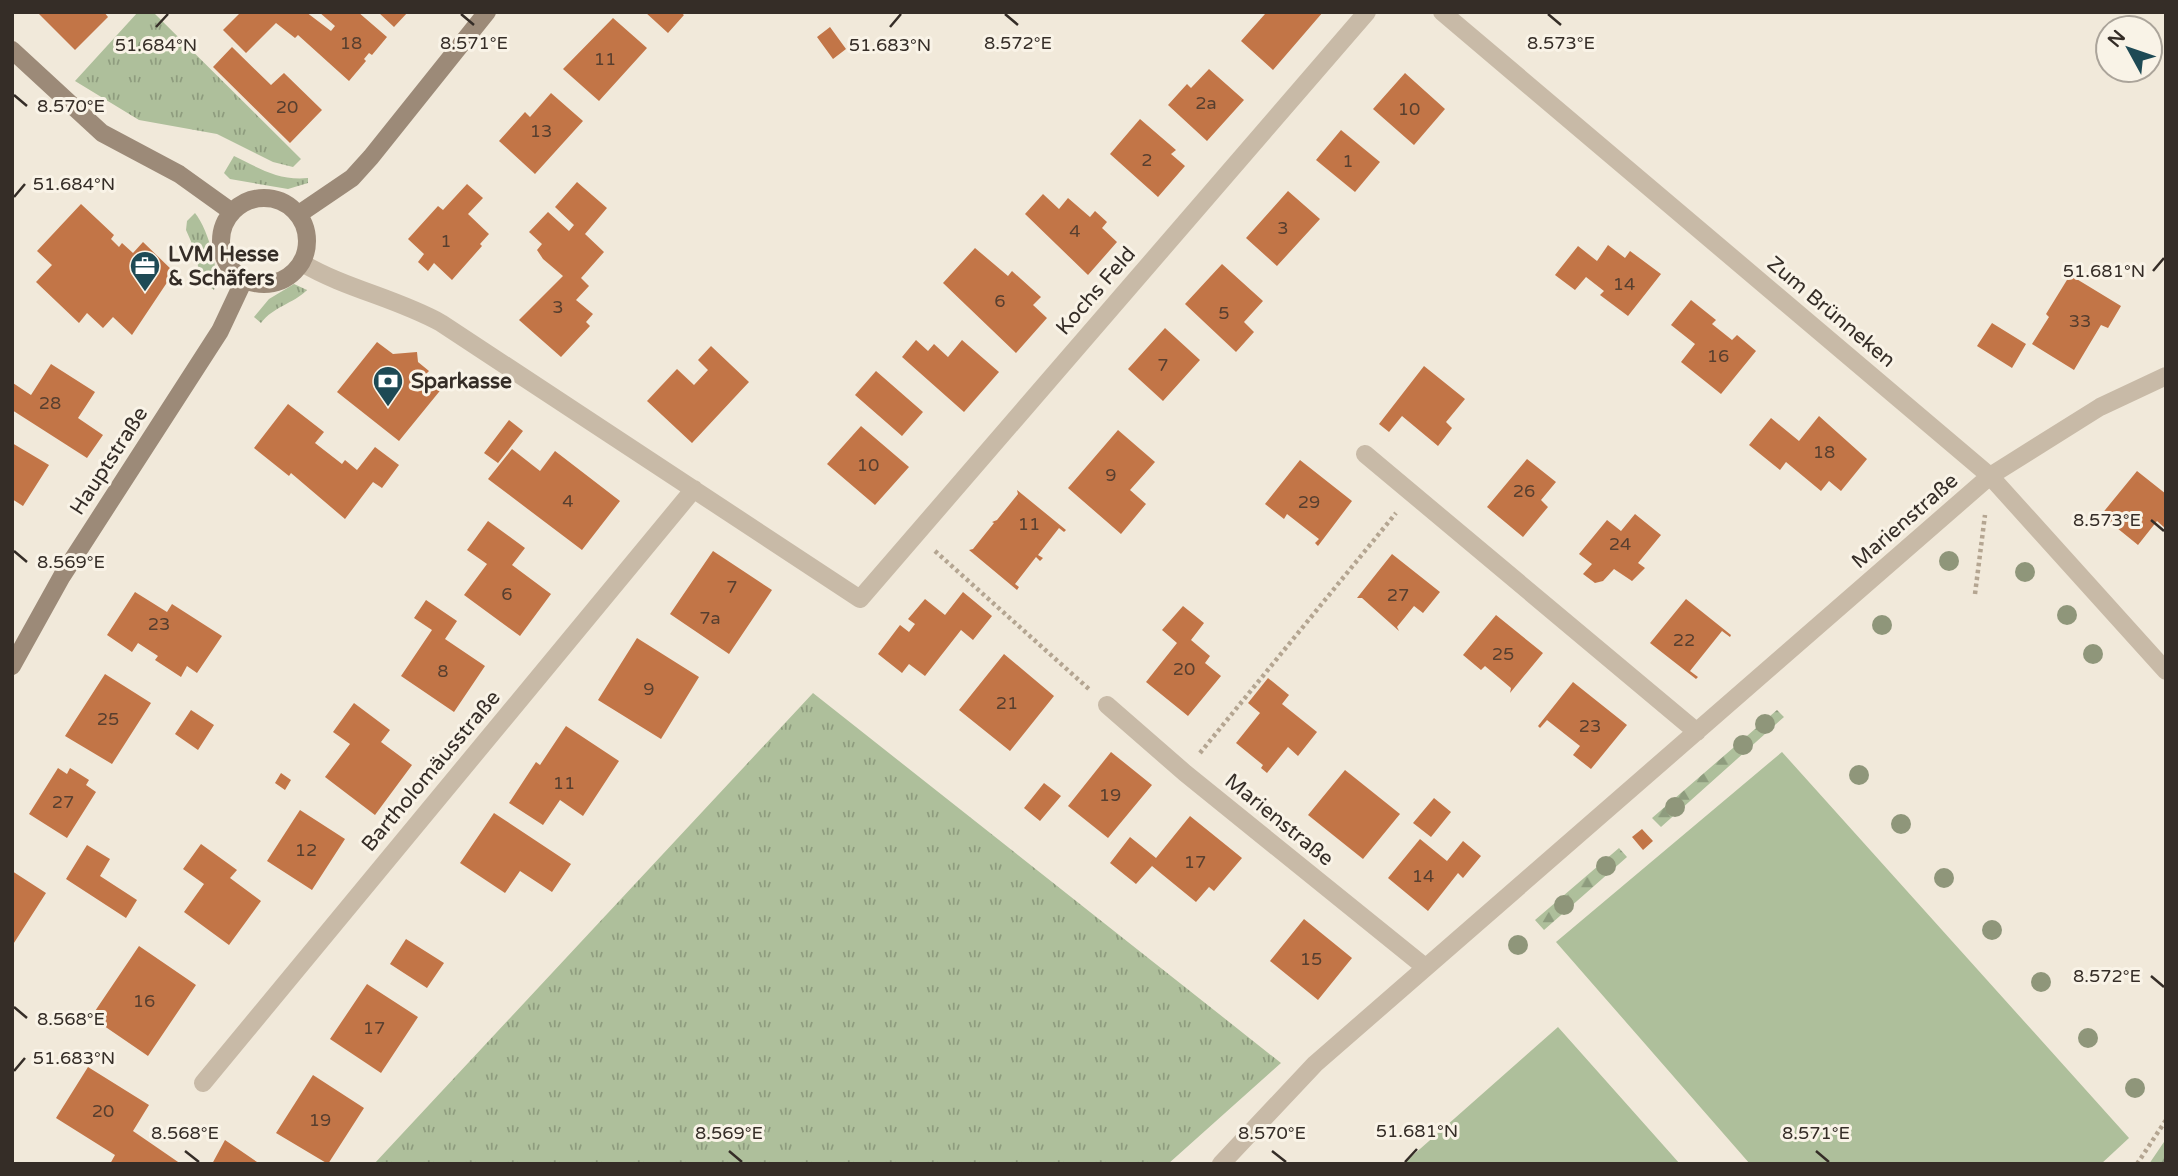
<svg xmlns="http://www.w3.org/2000/svg" width="2178" height="1176" font-family="'Varela Round',sans-serif">
	<style>
		.grass { fill: url(#grass-tufts) }
		.forest { fill: url(#forest-firs) }
		.pitch { fill: #aebf9b }
		.building { fill: #c27547 }
		.lines { fill: none; stroke-linecap: round; stroke-linejoin: round }
		.path { stroke: #b4a591; stroke-width: 4.5; stroke-dasharray: 3.5 3.5; stroke-linecap: butt }
		.street { stroke: #c8baa7; stroke-width: 18 }
		.secondary { stroke: #9c8a78; stroke-width: 18 }
		.tree { fill: #8f967a }
		.ticks { fill: none; stroke: #352d27; stroke-width: 2.5 }
		.labels { text-anchor: middle; dominant-baseline: central; stroke-width: 6; stroke-linejoin: round; paint-order: stroke }
		.number-label { font-size: 18px; fill: #583f2f }
		.poi-label { font-size: 21px; font-weight: bold; fill: #352d27; stroke: #f9f3e7; text-anchor: start }
		.street-label { font-size: 21px; fill: #352d27; stroke: #f9f3e7 }
		.ticks-label { font-size: 18px; text-anchor: middle; fill: #352d27; stroke: #f9f3e7; stroke-width: 6; stroke-linejoin: round; paint-order: stroke }
	</style>
	<defs>
		<pattern id="grass-tufts" width="24" height="20" patternUnits="userSpaceOnUse" patternTransform="scale(1.75)"><rect width="24" height="20" fill="#aebf9b"/><path d="M3 7l-1-3M5 7V3M7 7l1-3M15 17l-1-3M17 17v-4M19 17l1-3" fill="none" stroke="#8e9c7e"/></pattern>
		<pattern id="forest-firs" width="22" height="20" patternUnits="userSpaceOnUse" patternTransform="scale(1.75)"><rect width="22" height="20" fill="#aebf9b"/><path d="M5 1l3.5 6h-7zM16 11l3.5 6h-7z" fill="#8e9c7e"/></pattern>
	</defs>
	<rect width="100%" height="100%" fill="#f1e9da"/>
	<path class="grass" d="M138,12H153L301,159L293,167L273,162L217,134L139,120L75,81Z
		M234,156C259,168 279,181 308,178V183L288,189L230,179L224,173Z
		M195,213C207,227 221,272 214,290L199,279L197,255L186,230L187,221Z
		M294,284L307,290C293,304 274,306 261,323L254,317L269,299Z
		M813,693L1281,1063L1168,1164H374Z"/>
	<path class="forest" d="M1777,710L1784,717L1661,827L1652,818Z
		M1619,848L1627,857L1544,930L1535,920Z
		M2166,1139V1164H2149Z"/>
	<path class="pitch" d="M1782,752L2129,1138L2101,1164H1750L1556,942Z
		M1558,1027L1680,1164H1403Z"/>
	<path class="building" d="M37,12H104L108,17L75,50Z
		M241,12H306L331,31L335,26L319,12H358L387,37L372,55L369,53L364,59L366,61L349,81L298,35L295,38L276,23L246,53L223,30Z
		M378,12H408L394,27Z
		M645,12H680L684,15L668,33Z
		M1262,12H1323L1273,70L1241,41L1265,14Z
		M613,18L647,48L599,101L563,69Z
		M830,27L846,49L833,59L817,37Z
		M232,47L271,85L284,73L322,110L290,143L213,67Z
		M1209,69L1244,100L1207,141L1168,105L1187,84L1191,88Z
		M1405,73L1445,109L1414,145L1373,109Z
		M551,93L583,121L535,174L499,141L525,112L530,117Z
		M1140,119L1176,150L1171,154L1185,166L1158,197L1110,154Z
		M1341,130L1380,162L1355,192L1316,160Z
		M577,182L607,208L585,234L604,252L581,278L589,286L576,300L593,314L586,322L590,326L561,357L519,320L563,276L543,259L537,250L542,244L529,232L548,212L569,231L574,225L555,207Z
		M467,184L483,198L468,214L489,234L480,244L482,246L452,280L434,263L428,271L418,262L424,254L408,239L438,206L443,210Z
		M1288,191L1320,219L1277,266L1246,238Z
		M1043,194L1059,209L1068,198L1090,217L1095,211L1107,222L1102,228L1117,242L1088,275L1025,214Z
		M81,204L114,235L111,239L119,247L122,243L133,253L143,242L174,272L132,335L113,317L103,328L87,313L79,323L36,282L52,265L37,251Z
		M1608,245L1625,258L1630,251L1661,274L1628,316L1600,295L1604,291L1586,277L1575,290L1555,275L1578,246L1597,261Z
		M975,248L1008,276L1012,271L1041,297L1033,305L1047,318L1016,353L943,283Z
		M1222,264L1263,301L1244,322L1254,332L1236,352L1185,304Z
		M2070,275L2121,306L2108,328L2101,325L2074,370L2032,344L2049,317L2046,314Z
		M1691,300L1716,320L1712,324L1732,340L1737,335L1756,351L1721,394L1681,362L1695,344L1671,325Z
		M1992,323L2026,344L2012,368L1977,346Z
		M1165,328L1200,360L1163,401L1128,369Z
		M916,340L928,351L934,344L948,357L962,340L999,372L964,412L902,357Z
		M377,342L393,354L417,352L418,362L429,371L426,374L443,387L399,441L337,392Z
		M711,346L749,382L692,443L647,401L677,369L694,385L708,370L698,360Z
		M51,364L95,392L78,418L103,435L87,458L12,410L13,383L31,395Z
		M1424,366L1465,399L1446,422L1452,428L1438,446L1402,416L1389,432L1379,424Z
		M876,371L923,412L902,436L855,395Z
		M288,404L324,432L315,443L342,464L345,460L357,470L375,447L399,465L382,488L373,482L345,519L291,473L289,476L254,448Z
		M1819,416L1867,459L1841,491L1829,481L1821,491L1786,462L1780,470L1749,445L1771,418L1799,441Z
		M509,420L523,431L498,463L484,453Z
		M861,426L909,467L875,505L827,464Z
		M1118,430L1155,462L1130,490L1146,504L1121,534L1068,488Z
		M12,443L49,465L23,506L12,499Z
		M512,449L540,471L555,451L620,501L582,550L488,479Z
		M1527,459L1556,482L1541,500L1548,507L1523,537L1487,507Z
		M1300,460L1352,501L1318,546L1315,543L1319,539L1287,514L1284,519L1265,504Z
		M2137,471L2166,494V529L2157,521L2138,545L2101,515Z
		M1017,490L1066,530L1064,532L1059,528L1038,555L1043,558L1040,561L1036,557L1015,584L1019,587L1017,590L969,550L973,549L994,523L992,522L997,520L1018,494Z
		M1635,514L1661,535L1638,563L1645,568L1632,581L1614,569L1603,581L1595,583L1583,574L1592,564L1579,554L1607,520L1621,531Z
		M488,521L525,548L512,565L551,594L520,636L464,595L487,564L467,550Z
		M713,551L772,590L729,654L670,614Z
		M1392,554L1440,592L1423,613L1414,606L1397,627L1399,631L1362,598H1357Z
		M135,592L167,612L172,604L222,636L197,673L187,666L181,677L155,660L158,656L138,643L132,652L107,635Z
		M963,592L992,616L973,640L961,630L925,676L909,664L902,673L878,654L900,625L909,632L915,624L908,619L925,599L945,615Z
		M1686,599L1731,635L1730,637L1722,631L1690,671L1698,677L1696,679L1650,643Z
		M426,600L457,621L445,639L485,666L454,712L401,676L432,630L414,618Z
		M1183,606L1204,623L1191,640L1210,656L1205,663L1221,676L1188,716L1146,682L1177,643L1162,630Z
		M1496,615L1543,653L1510,693L1511,688L1485,666L1481,670L1463,655Z
		M637,638L699,677L661,739L598,700Z
		M1004,654L1054,696L1010,751L959,710Z
		M105,674L151,703L112,764L65,736Z
		M1268,678L1289,695L1282,704L1317,732L1298,756L1288,747L1267,773L1261,768L1263,765L1236,743L1260,713L1248,703Z
		M1573,682L1627,725L1591,769L1573,755L1580,746L1547,720L1540,728L1538,726Z
		M354,703L390,730L381,742L412,765L375,815L325,777L350,744L333,732Z
		M191,710L214,725L198,750L175,734Z
		M566,726L619,761L583,816L560,800L543,825L509,803L536,762L540,765Z
		M1111,752L1152,785L1108,838L1068,806Z
		M58,768L67,774L70,768L89,780L86,785L96,792L67,838L29,814Z
		M1345,770L1400,814L1363,859L1308,815Z
		M281,773L291,780L285,790L275,783Z
		M1044,783L1061,796L1040,821L1024,808Z
		M1434,798L1451,812L1431,837L1413,823Z
		M300,810L345,839L312,890L267,861Z
		M494,813L571,864L552,892L520,871L505,893L460,863Z
		M1190,816L1242,858L1214,891L1209,887L1196,902L1152,866L1136,884L1110,863L1130,837L1156,858Z
		M1642,829L1653,841L1643,850L1632,837Z
		M1420,839L1447,861L1463,841L1481,856L1463,878L1458,873L1428,911L1388,878Z
		M201,844L237,870L230,878L261,901L229,945L184,912L204,884L183,869Z
		M87,845L110,859L100,876L137,900L126,918L66,879Z
		M12,871L46,893L12,946Z
		M1304,919L1352,958L1318,1000L1270,961Z
		M406,939L444,963L427,988L390,964Z
		M139,946L196,985L148,1056L91,1017Z
		M367,984L418,1017L381,1073L330,1039Z
		M88,1067L149,1105L133,1131L181,1164H110L115,1155L56,1118Z
		M313,1075L364,1108L328,1164L276,1133Z
		M225,1140L260,1164H212Z"/>
	<g class="lines">
		<path class="path" d="M935,551L1090,690
			M1975,594L1985,515
			M1200,753L1396,513
			M2137,1164L2166,1120"/>
		<path class="street" d="M1442,12L1990,476L2166,671
			M302,263C346,289 396,298 441,323L860,599L1367,12
			M1365,454L1697,732
			M1107,705L1185,773L1425,967
			M203,1083L694,489
			M1221,1164L1315,1064L1990,476L2100,407L2166,376"/>
		<path class="secondary" d="M12,50L102,133L179,174L232,212
			M221 241a43 43 0 1 1 86 0a43 43 0 1 1-86 0Z
			M299,214L352,178L371,157L487,12
			M12,666L62,576L220,331L244,280"/>
	</g>
	<g class="tree">
		<circle cx="1949" cy="561" r="10"/>
		<circle cx="2025" cy="572" r="10"/>
		<circle cx="2067" cy="615" r="10"/>
		<circle cx="1882" cy="625" r="10"/>
		<circle cx="2093" cy="654" r="10"/>
		<circle cx="1765" cy="724" r="10"/>
		<circle cx="1743" cy="745" r="10"/>
		<circle cx="1859" cy="775" r="10"/>
		<circle cx="1675" cy="807" r="10"/>
		<circle cx="1901" cy="824" r="10"/>
		<circle cx="1606" cy="866" r="10"/>
		<circle cx="1944" cy="878" r="10"/>
		<circle cx="1564" cy="905" r="10"/>
		<circle cx="1992" cy="930" r="10"/>
		<circle cx="1518" cy="945" r="10"/>
		<circle cx="2041" cy="982" r="10"/>
		<circle cx="2088" cy="1038" r="10"/>
		<circle cx="2135" cy="1088" r="10"/>
	</g>
	<path class="ticks" d="M461,14L474,25M1005,14L1018,25M1548,14L1561,25M156,27L168,14M890,27L901,14M14,95L27,106M14,197L25,184M2153,271L2164,258M2151,520L2164,531M14,551L27,562M2151,976L2164,987M14,1007L27,1018M14,1071L25,1058M185,1151L199,1162M729,1151L742,1162M1272,1151L1286,1162M1816,1151L1829,1162M1405,1162L1417,1149"/>
	<defs>
		<g id="office-pin" transform="scale(1.575)"><path d="M0 17L-7.5 6A9.5 9.5 0 1 1 7.5 6Z" fill="#1e4a55" stroke="#f9f3e7"/><path d="M-6-3h4V-5.5h4V-3h4V5H-6ZM-1-4.5V-3h2v-1.5ZM-6 0V1H6V0Z" fill="#fff"/></g>
		<g id="bank-pin" transform="scale(1.575)"><path d="M0 17L-7.5 6A9.5 9.5 0 1 1 7.5 6Z" fill="#1e4a55" stroke="#f9f3e7"/><path d="M-6-4H6V4H-6ZM0-2.3a2.3 2.3 0 1 0 0 4.6a2.3 2.3 0 1 0 0-4.6Z" fill="#fff"/></g>
	</defs>
	<g fill-rule="evenodd">
		<use href="#office-pin" x="145" y="266"/>
		<use href="#bank-pin" x="388" y="381"/>
	</g>
	<g class="labels">
		<g class="number-label">
			<text x="351" y="43">18</text>
			<text x="605" y="59">11</text>
			<text x="1206" y="103">2a</text>
			<text x="287" y="107">20</text>
			<text x="1409" y="109">10</text>
			<text x="541" y="131">13</text>
			<text x="1147" y="160">2</text>
			<text x="1348" y="161">1</text>
			<text x="1283" y="228">3</text>
			<text x="1075" y="231">4</text>
			<text x="446" y="241">1</text>
			<text x="1624" y="284">14</text>
			<text x="1000" y="301">6</text>
			<text x="558" y="307">3</text>
			<text x="1224" y="313">5</text>
			<text x="2080" y="321">33</text>
			<text x="1718" y="356">16</text>
			<text x="1163" y="365">7</text>
			<text x="50" y="403">28</text>
			<text x="1824" y="452">18</text>
			<text x="868" y="465">10</text>
			<text x="1111" y="475">9</text>
			<text x="1524" y="491">26</text>
			<text x="568" y="501">4</text>
			<text x="1309" y="502">29</text>
			<text x="1029" y="524">11</text>
			<text x="1620" y="544">24</text>
			<text x="732" y="587">7</text>
			<text x="507" y="594">6</text>
			<text x="1398" y="595">27</text>
			<text x="710" y="618">7a</text>
			<text x="159" y="624">23</text>
			<text x="1684" y="640">22</text>
			<text x="1503" y="654">25</text>
			<text x="1184" y="669">20</text>
			<text x="443" y="671">8</text>
			<text x="649" y="689">9</text>
			<text x="1007" y="703">21</text>
			<text x="108" y="719">25</text>
			<text x="1590" y="726">23</text>
			<text x="564" y="783">11</text>
			<text x="1110" y="795">19</text>
			<text x="63" y="802">27</text>
			<text x="306" y="850">12</text>
			<text x="1195" y="862">17</text>
			<text x="1423" y="876">14</text>
			<text x="1311" y="959">15</text>
			<text x="144" y="1001">16</text>
			<text x="374" y="1028">17</text>
			<text x="103" y="1111">20</text>
			<text x="320" y="1120">19</text>
		</g>
		<g class="poi-label">
			<text x="168" y="254">LVM Hesse<tspan x="168" dy="24">&amp; Schäfers</tspan></text>
			<text x="411" y="381">Sparkasse</text>
		</g>
		<g class="street-label">
			<text transform="translate(1096 291) rotate(-49)">Kochs Feld</text>
			<text transform="translate(1831 312) rotate(40)">Zum Brünneken</text>
			<text transform="translate(109 461) rotate(-57)">Hauptstraße</text>
			<text transform="translate(1905 521) rotate(-41)">Marienstraße</text>
			<text transform="translate(431 771) rotate(-50)">Bartholomäusstraße</text>
			<text transform="translate(1279 820) rotate(39)">Marienstraße</text>
		</g>
	</g>
	<g class="ticks-label">
		<text x="1018" y="49">8.572°E</text>
		<text x="474" y="49">8.571°E</text>
		<text x="1561" y="49">8.573°E</text>
		<text x="156" y="51">51.684°N</text>
		<text x="890" y="51">51.683°N</text>
		<text x="71" y="112">8.570°E</text>
		<text x="74" y="190">51.684°N</text>
		<text x="2104" y="277">51.681°N</text>
		<text x="2107" y="526">8.573°E</text>
		<text x="71" y="568">8.569°E</text>
		<text x="2107" y="982">8.572°E</text>
		<text x="71" y="1025">8.568°E</text>
		<text x="74" y="1064">51.683°N</text>
		<text x="1417" y="1137">51.681°N</text>
		<text x="185" y="1139">8.568°E</text>
		<text x="729" y="1139">8.569°E</text>
		<text x="1272" y="1139">8.570°E</text>
		<text x="1816" y="1139">8.571°E</text>
	</g>
	<rect width="2178" height="1176" fill="none" stroke="#352d27" stroke-width="28"/>
	<g transform="translate(2129 49) rotate(310)"><circle r="33" fill="#f9f3e7" stroke="#aba49a" stroke-width="2"/>
	<path d="M0-5L12 26L0 18L-12 26Z" fill="#1e4a55"/>
	<text y="-10" font-size="19" font-weight="bold" text-anchor="middle" fill="#352d27">N</text>
	</g>
</svg>
